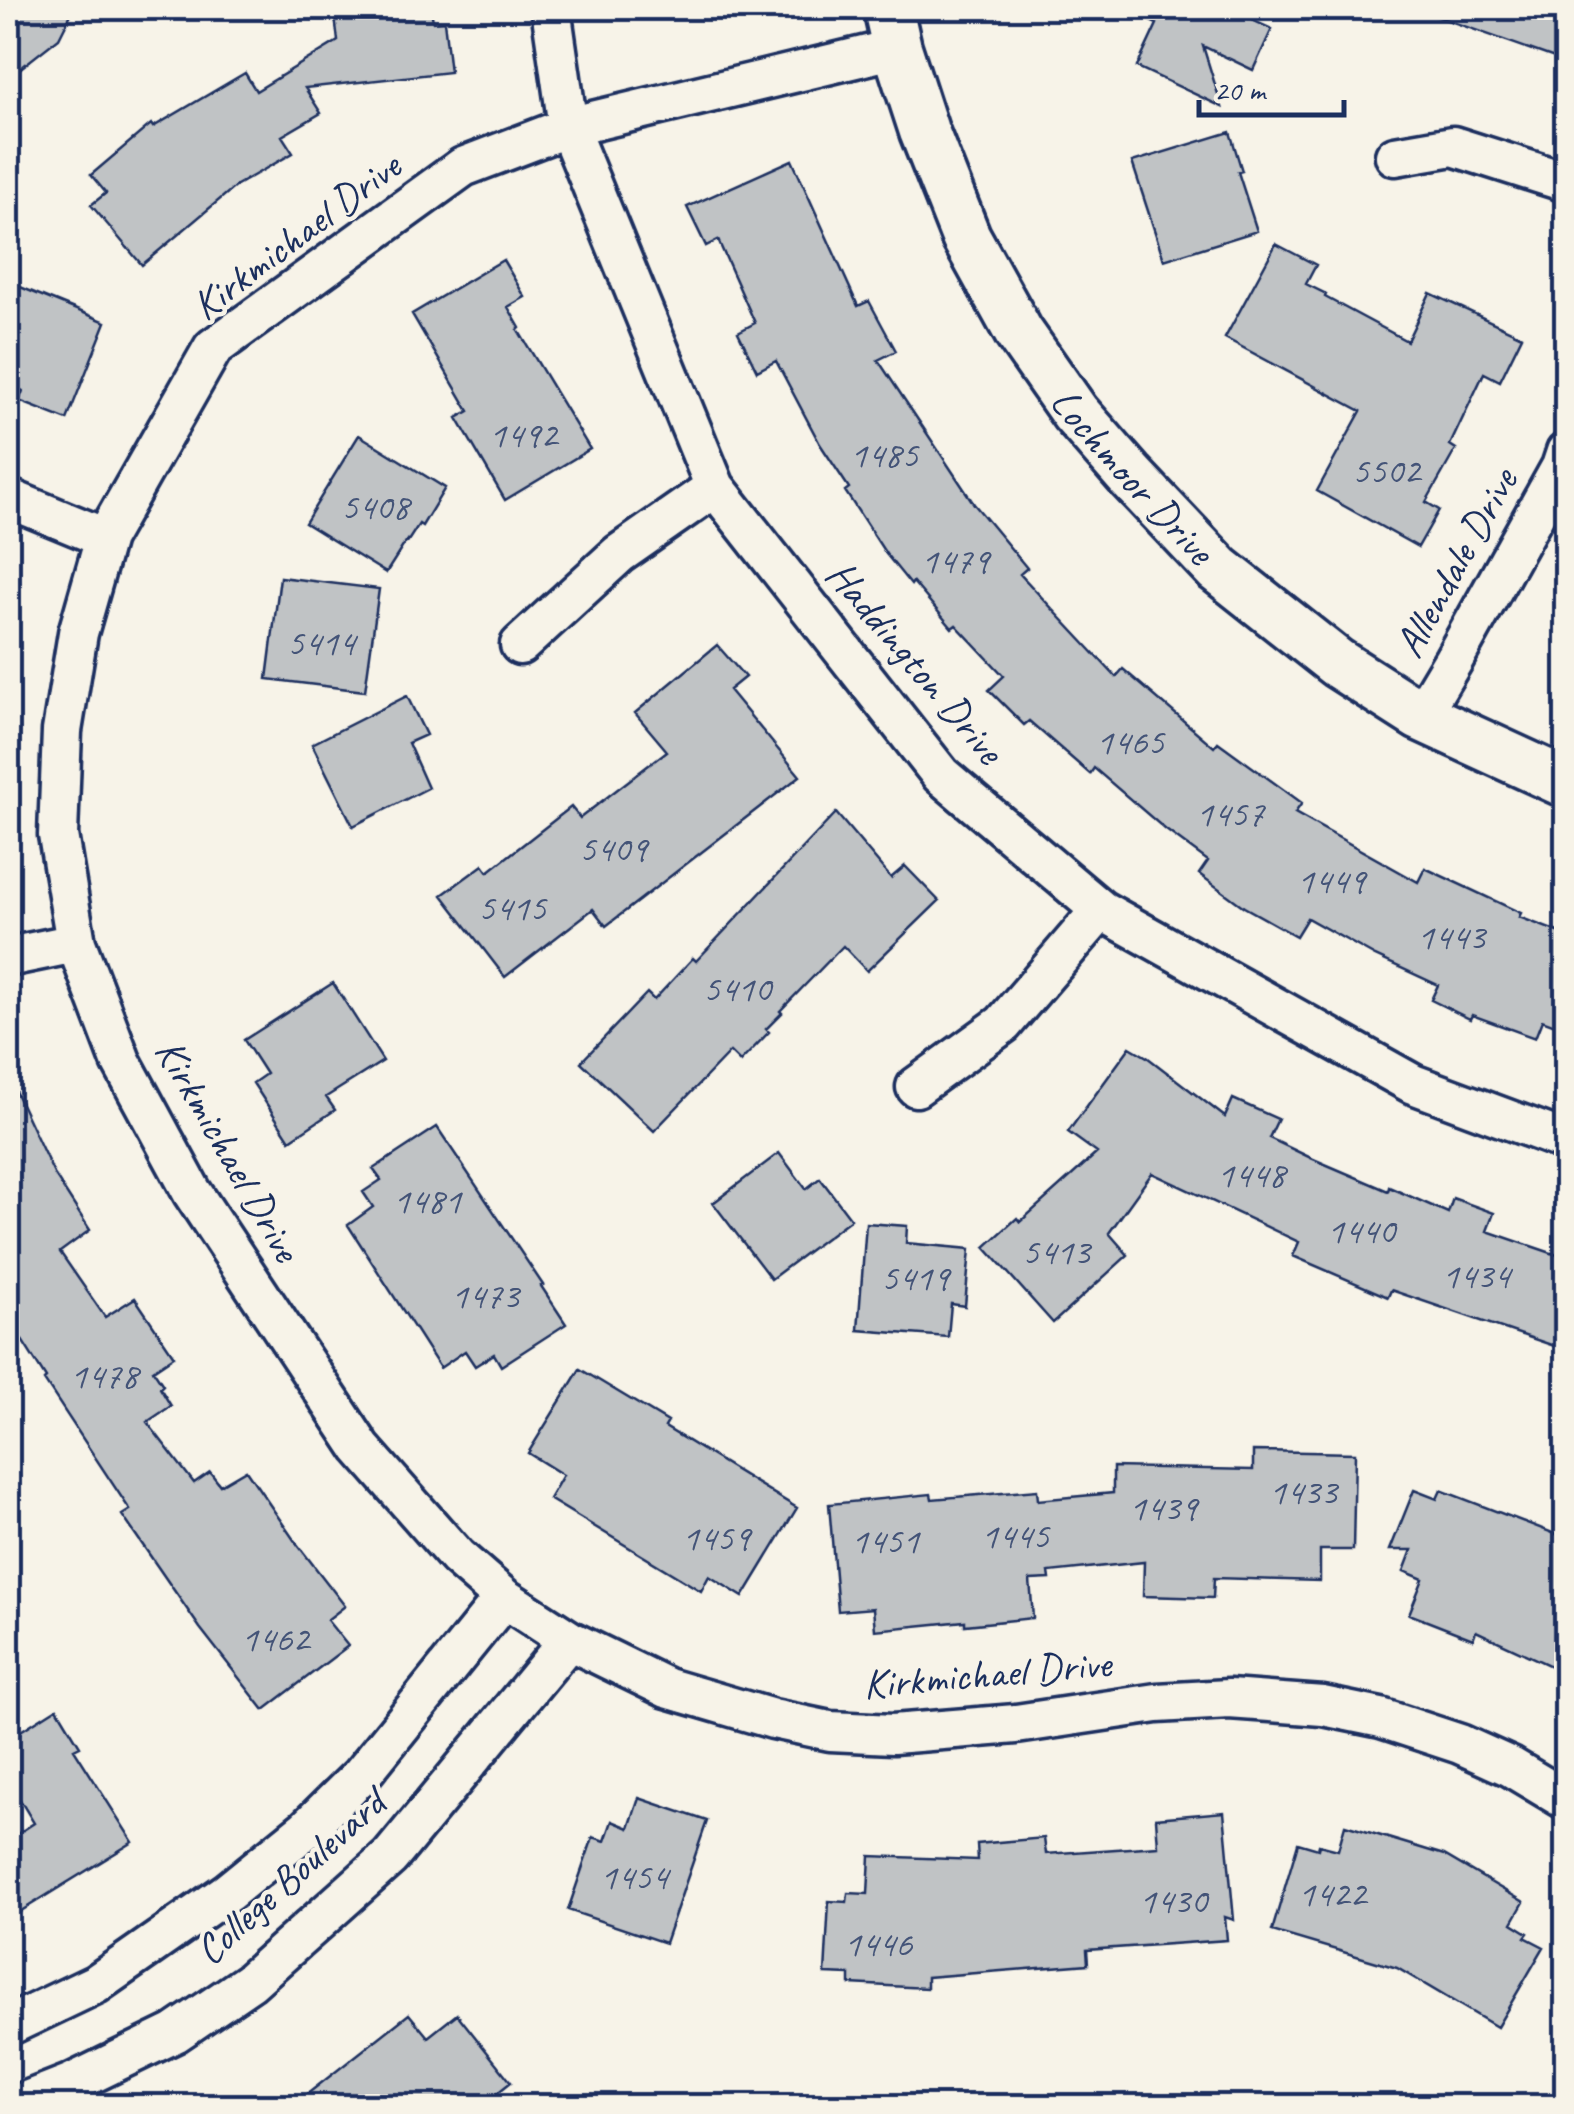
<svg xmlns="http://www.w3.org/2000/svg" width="1574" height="2114" font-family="Caveat,sans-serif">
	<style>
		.building { fill: #c0c3c5; stroke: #1b2f5e; stroke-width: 2.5 }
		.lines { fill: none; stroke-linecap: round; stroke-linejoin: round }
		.minor-casing { stroke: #1b2f5e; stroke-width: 45 }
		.tertiary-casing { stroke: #1b2f5e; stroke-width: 55 }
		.minor { stroke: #f7f3e8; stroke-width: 38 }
		.tertiary { stroke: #f7f3e8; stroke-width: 48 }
		.labels { text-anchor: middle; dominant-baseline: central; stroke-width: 9; stroke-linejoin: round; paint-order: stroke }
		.number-label { font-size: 38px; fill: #445478 }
		.street-label { font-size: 42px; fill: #1b2f5e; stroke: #f7f3e8 }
	</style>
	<rect width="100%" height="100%" fill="#f7f3e8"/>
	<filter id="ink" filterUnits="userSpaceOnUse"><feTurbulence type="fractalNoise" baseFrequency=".01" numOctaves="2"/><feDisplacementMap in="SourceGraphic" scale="20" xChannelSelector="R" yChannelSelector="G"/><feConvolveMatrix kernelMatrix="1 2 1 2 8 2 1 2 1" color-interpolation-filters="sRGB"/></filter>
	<g filter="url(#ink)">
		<path class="building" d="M8,8H74L59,38L8,78Z
			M334,8H431L433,22L444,21L450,72L305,88L321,113L282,136L293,153L237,185L142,265L91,205L106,193L91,175L151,124L153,127L245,73L256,91L338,41Z
			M1122,8H1226L1272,29L1253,70L1203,46L1222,107L1137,67L1157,24Z
			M1428,8H1566V62L1427,13Z
			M1230,132L1242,171L1238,172L1257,231L1164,260L1132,162Z
			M792,160L858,306L869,301L896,351L878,360L974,504L1027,568L1020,574L1116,677L1123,669L1214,747L1218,742L1302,803L1295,813L1418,882L1425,868L1521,913L1519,917L1566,935V1029L1542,1020L1535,1038L1472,1015L1470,1019L1431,1000L1438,985L1375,956L1307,918L1296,936L1244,907L1199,874L1208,861L1166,830L1094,768L1090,774L1029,721L1024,725L989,690L1004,676L956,625L952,628L913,582L911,585L886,554L845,491L849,488L820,444L776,361L757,371L738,332L755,323L718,240L706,246L687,207Z
			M1276,244L1316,265L1306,284L1326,294L1325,297L1407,341L1430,293L1522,336L1500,381L1484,373L1450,445L1456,449L1426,502L1439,510L1418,547L1317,491L1361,411L1225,338Z
			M503,260L525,297L508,307L520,328L518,330L590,449L505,500L457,418L469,411L412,314Z
			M8,282L106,322L67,420L19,401L23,391L8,385Z
			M359,435L445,488L422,526L419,524L408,541L407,540L386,573L305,523Z
			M280,577L379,589L365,691L267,679Z
			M717,645L745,677L729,690L800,776L606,926L593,909L505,977L442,895L483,865L488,872L571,807L580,818L667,751L635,713Z
			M407,696L426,735L408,743L428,788L353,826L312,744Z
			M836,813L891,878L905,866L939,901L867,971L843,946L780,1011L782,1013L766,1029L769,1032L740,1062L730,1052L654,1131L581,1062L647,993L654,1000L693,958L696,961Z
			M333,983L383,1061L326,1097L335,1110L290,1140L253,1083L266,1074L244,1040Z
			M1130,1047L1147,1057L1225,1117L1233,1099L1278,1119L1269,1138L1311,1158L1388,1191L1389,1187L1448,1213L1453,1198L1494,1213L1487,1231L1566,1258V1350L1391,1290L1388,1297L1293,1256L1299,1242L1152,1173L1109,1233L1128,1255L1053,1323L985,1247L1017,1218L1020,1222L1097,1153L1068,1132Z
			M8,1076L54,1174L90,1230L60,1252L105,1317L135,1298L174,1356L153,1370L163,1385L160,1388L171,1406L147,1422L194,1483L210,1472L220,1485L246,1470L294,1540L345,1606L327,1620L348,1646L264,1710L200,1628L122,1515L130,1510L44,1380L46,1378L8,1318Z
			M437,1127L543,1285L541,1286L566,1324L501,1366L494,1354L475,1366L465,1351L440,1368L348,1225L373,1207L363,1192L381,1180L373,1169Z
			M779,1153L806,1189L820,1178L851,1219L771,1279L713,1203Z
			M866,1223L907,1226L906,1243L970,1249L965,1306L951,1304L948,1337L858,1330Z
			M580,1369L668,1422L665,1427L797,1508L743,1597L709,1576L701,1591L549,1499L563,1475L528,1453Z
			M1253,1451L1355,1453L1353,1550H1320V1581L1214,1578L1213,1598L1143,1596L1144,1562L1049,1572L1050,1579L1030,1580L1033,1618L965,1625V1621L875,1630L873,1608L838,1611L829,1504L931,1494L932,1499L1037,1490L1038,1500L1113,1493V1467L1253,1470Z
			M1414,1490L1437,1499L1441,1490L1566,1538V1673L1476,1631L1473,1639L1409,1614L1423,1579L1404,1571L1412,1550H1390Z
			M57,1708L80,1746L74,1749L133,1842L8,1919V1840L34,1823L8,1780V1739Z
			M639,1798L707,1821L665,1943L568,1910L593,1837L605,1841L612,1821L629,1828Z
			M1224,1812L1234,1920L1225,1917L1227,1940L1087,1950L1088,1964L927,1977V1988L850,1984V1975L825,1974L829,1901L847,1902L848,1893L868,1894L870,1856L978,1860L977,1844L1044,1838L1046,1854L1158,1846L1156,1818Z
			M1345,1825L1444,1855L1524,1902L1512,1923L1528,1933L1525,1937L1544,1947L1497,2027L1397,1968L1272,1931L1298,1843L1318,1849L1319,1845L1338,1850Z
			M409,2014L428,2037L457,2014L511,2082L481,2106H292Z"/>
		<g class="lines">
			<g class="minor-casing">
				<path id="minor" d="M551,8L568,127L715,487L941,775L1101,910L1413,1084L1566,1141
					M897,48L568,127L463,167L213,348L105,538L78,633L62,731L58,835L76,943L121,1061L192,1192L361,1448L457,1557L504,1598L569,1640L667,1688L773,1719L830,1731L893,1734L1016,1724L1157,1703L1229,1699L1323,1706L1381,1718L1460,1744L1511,1767L1566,1800
					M1395,156L1453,146L1566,182
					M8,498L105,538
					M520,645L619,554L715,487
					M1420,716L1454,659L1561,467L1566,452
					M8,957L76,943
					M916,1087L1003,1024L1101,910
					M8,2026L96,1984L228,1892L306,1829L361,1775L504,1598
					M14,2106L70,2084L175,2033L250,1982L390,1857L569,1640"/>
			</g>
			<g class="tertiary-casing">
				<g id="tertiary">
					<path id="s1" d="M888,8L897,48L924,131L966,237L1019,333L1075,413L1130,476L1218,569L1337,663L1420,716L1566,783"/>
				</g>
			</g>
			<use href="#minor" class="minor"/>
			<use href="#tertiary" class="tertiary"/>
		</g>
	</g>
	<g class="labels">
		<g class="number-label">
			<text x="523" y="434">1492</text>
			<text x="884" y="454">1485</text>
			<text x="1386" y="470">5502</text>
			<text x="375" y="506">5408</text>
			<text x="955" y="560">1479</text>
			<text x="321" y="642">5414</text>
			<text x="1130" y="741">1465</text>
			<text x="1230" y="813">1457</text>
			<text x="613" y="848">5409</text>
			<text x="1331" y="880">1449</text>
			<text x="512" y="907">5415</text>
			<text x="1451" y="936">1443</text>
			<text x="737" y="988">5410</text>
			<text x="1251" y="1174">1448</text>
			<text x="427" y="1200">1481</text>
			<text x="1361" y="1230">1440</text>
			<text x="1056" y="1251">5413</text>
			<text x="1476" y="1275">1434</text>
			<text x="915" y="1277">5419</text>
			<text x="485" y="1295">1473</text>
			<text x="104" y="1375">1478</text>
			<text x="1303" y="1491">1433</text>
			<text x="1163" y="1507">1439</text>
			<text x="1015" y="1535">1445</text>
			<text x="716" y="1537">1459</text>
			<text x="885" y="1540">1451</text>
			<text x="275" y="1638">1462</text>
			<text x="634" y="1876">1454</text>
			<text x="1332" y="1893">1422</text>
			<text x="1173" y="1900">1430</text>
			<text x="878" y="1943">1446</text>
		</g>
		<g class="street-label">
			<text transform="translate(296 236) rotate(-37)">Kirkmichael Drive</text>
			<text stroke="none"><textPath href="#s1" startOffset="535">Lochmoor Drive</textPath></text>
			<text transform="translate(1456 563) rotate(-61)">Allendale Drive</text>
			<text transform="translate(915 662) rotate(50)">Haddington Drive</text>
			<text transform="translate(228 1150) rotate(60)">Kirkmichael Drive</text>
			<text transform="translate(987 1674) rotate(-5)">Kirkmichael Drive</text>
			<text transform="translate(290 1877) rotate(-42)">College Boulevard</text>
		</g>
	</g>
	<rect width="1574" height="2114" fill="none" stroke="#f7f3e8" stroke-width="40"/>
	<rect x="20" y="20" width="1534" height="2074" fill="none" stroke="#1b2f5e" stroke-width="4" filter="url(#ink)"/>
	<path d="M1199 100v15h145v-15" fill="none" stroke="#1b2f5e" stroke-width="5"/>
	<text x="1214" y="100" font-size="30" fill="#1b2f5e" stroke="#f7f3e8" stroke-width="8" paint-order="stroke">20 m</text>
</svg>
